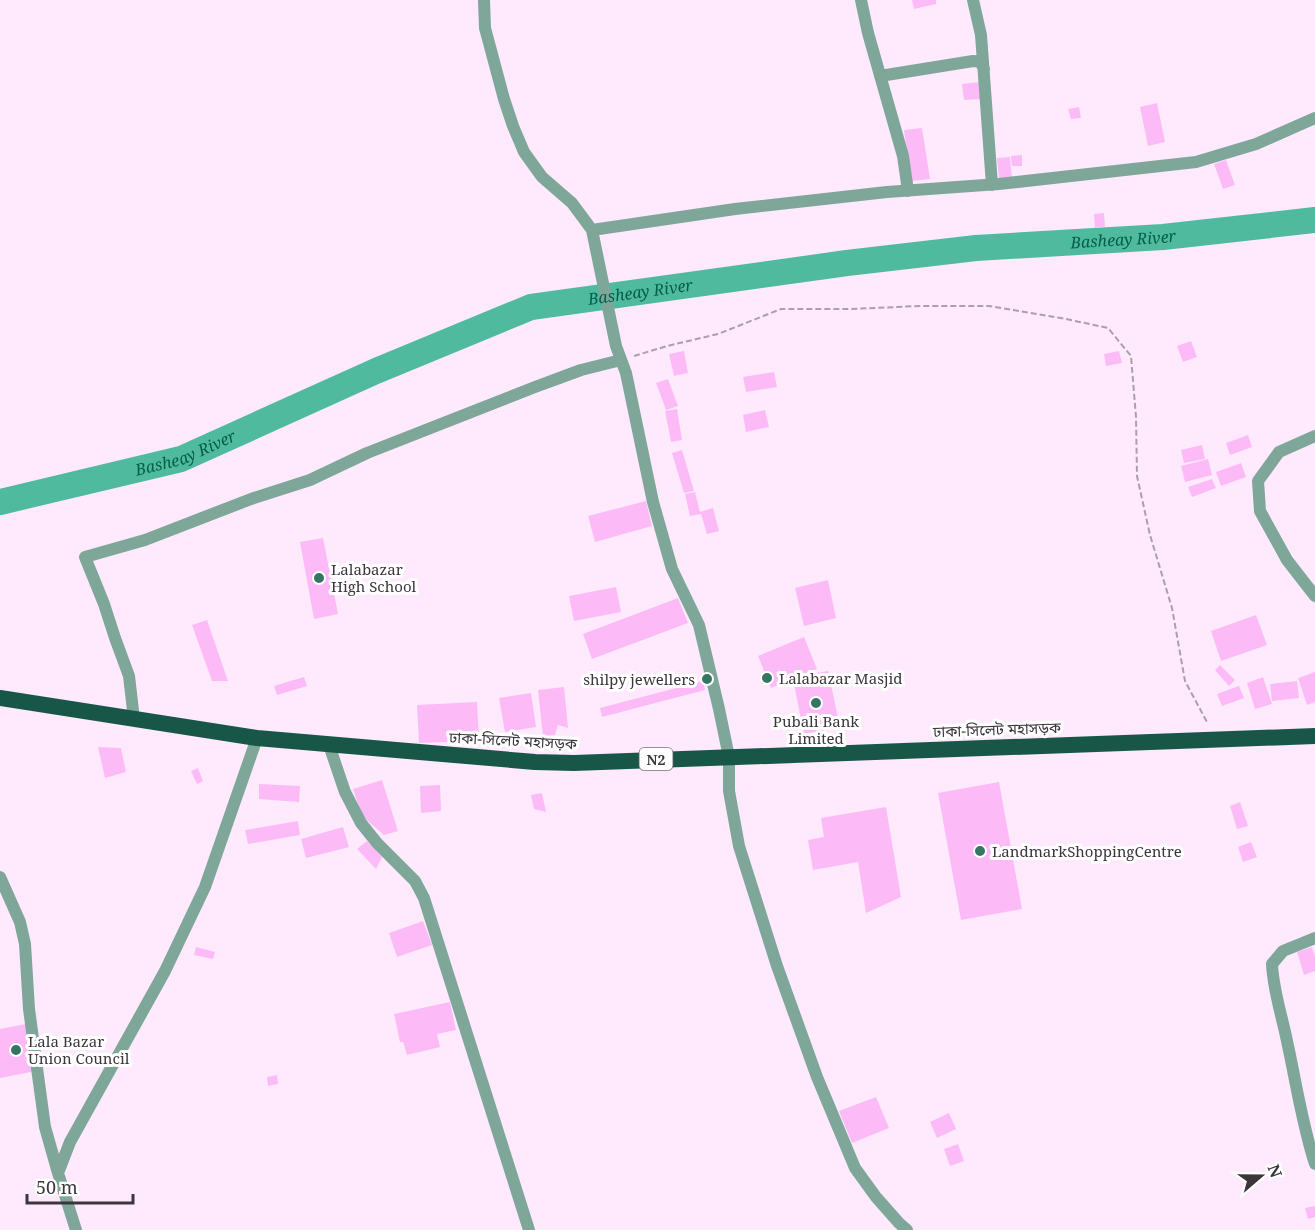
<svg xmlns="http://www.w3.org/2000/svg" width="1315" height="1230" font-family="'Noto Serif','Noto Sans Bengali',serif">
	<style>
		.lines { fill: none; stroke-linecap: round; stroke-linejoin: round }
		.river { stroke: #4fba9d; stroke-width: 26 }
		.building { fill: #fcbbf7 }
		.path { stroke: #ad9eab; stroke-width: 2; stroke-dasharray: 6 3; stroke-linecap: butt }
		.minor { stroke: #7ea699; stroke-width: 12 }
		.trunk { stroke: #185748; stroke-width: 16 }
		.poi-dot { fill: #357564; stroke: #fff; stroke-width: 2 }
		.labels { text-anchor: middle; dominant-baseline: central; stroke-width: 6; stroke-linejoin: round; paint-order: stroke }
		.shield { fill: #fff; stroke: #767276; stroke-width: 1.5 }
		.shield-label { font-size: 14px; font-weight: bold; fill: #3c353c }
		.poi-label { font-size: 15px; fill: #3c353c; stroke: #fff; text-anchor: start }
		.street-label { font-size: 15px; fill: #3c353c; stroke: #fff }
		.water-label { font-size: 16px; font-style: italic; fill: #015e4b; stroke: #fff }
	</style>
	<rect width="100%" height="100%" fill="#feeafc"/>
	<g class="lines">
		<path class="river" id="s1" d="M0,502L181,459L376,371L531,307L847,263L976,248L1163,237L1315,220"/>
	</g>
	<path class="building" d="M912,0H936V4L914,9Z
		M980,82L981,99L964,100L962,84Z
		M1157,103L1165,142L1148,146L1140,107Z
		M1079,107L1081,118L1071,119L1068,109Z
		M922,128L930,179L911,181L904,130Z
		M1022,155V166H1012L1011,156Z
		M1010,157L1012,178L999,179L997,158Z
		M1226,160L1235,185L1223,189L1214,164Z
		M1104,213L1105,227L1095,228L1094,214Z
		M1191,341L1197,357L1183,362L1177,346Z
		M684,351L688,373L674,376L669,354Z
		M1119,351L1122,363L1106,366L1104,354Z
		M774,372L777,387L746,392L743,377Z
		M668,379L678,406L666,410L656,383Z
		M677,409L682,440L671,442L665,411Z
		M765,410L769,427L746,432L743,415Z
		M1248,435L1252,447L1230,455L1226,443Z
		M1202,445L1205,459L1184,463L1181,450Z
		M682,450L694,491L684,493L672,453Z
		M1208,459L1212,475L1185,482L1181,466Z
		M1241,463L1246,477L1221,486L1216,472Z
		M1212,479L1216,488L1192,497L1188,487Z
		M695,492L700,512L713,508L719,531L707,534L701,514L690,516L685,494Z
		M646,501L652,526L595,542L588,516Z
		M323,538L338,614L314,619L300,542Z
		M828,580L836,618L804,626L795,588Z
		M616,587L621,612L574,621L569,596Z
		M678,598L688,623L592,659L583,634Z
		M1256,615L1267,645L1221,661L1211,631Z
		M207,620L228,681H212L192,625Z
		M804,637L817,669L796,677L828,671L840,727L804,734L793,679L771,688L758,656Z
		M1220,665L1235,680L1229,686L1215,670Z
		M1315,672V702L1307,705L1298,678Z
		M304,677L307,686L277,695L274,686Z
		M1263,677L1272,704L1255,709L1247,683Z
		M703,681L705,690L602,717L600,708Z
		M1297,681L1299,698L1272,701L1270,684Z
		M1239,686L1244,698L1222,706L1217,694Z
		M564,687L568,728L558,725L555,735L543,737L538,690Z
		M531,693L536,727L505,732L499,698Z
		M477,702L479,741L419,743L417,705Z
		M98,747L121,748L126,772L105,778Z
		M198,768L203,781L197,784L191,771Z
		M382,780L398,831L384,835L362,816L353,789Z
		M999,782L1022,909L961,920L938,793Z
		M259,784L300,786L299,802L259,799Z
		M440,785L441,811L421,813L420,786Z
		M542,793L546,812L534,809L531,795Z
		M1240,802L1248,826L1237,829L1230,806Z
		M886,807L901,897L866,913L858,862L813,870L808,840L824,837L821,818Z
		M298,821L300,835L248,844L245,830Z
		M343,827L349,847L306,858L301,839Z
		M367,841L382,857L376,869L357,849Z
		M1251,842L1257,857L1243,862L1238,847Z
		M423,921L432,945L397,957L389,933Z
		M196,947L215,952L213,959L194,955Z
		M1312,947L1315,957V971L1304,975L1297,952Z
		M450,1002L456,1030L437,1034L440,1047L407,1055L403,1042H400L394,1014Z
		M26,1024L36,1071L0,1078V1029Z
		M277,1075L278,1084L268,1086L267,1077Z
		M876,1097L889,1128L852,1143L839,1111Z
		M949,1113L956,1129L937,1138L930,1122Z
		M958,1144L964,1161L950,1166L944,1149Z
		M1315,1206V1217L1308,1219L1305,1208Z"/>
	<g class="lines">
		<path class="path" d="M634,356L667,346L718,334L781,309H849L920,306H989L1061,318L1108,328L1131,356L1136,417L1137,476L1150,535L1172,608L1185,681L1208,724"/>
		<path class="minor" d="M484,0L485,28L504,99L513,126L524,152L542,177L572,203L592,230L616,346L626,373L653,502L672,569L699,625L719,709L729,757V791L739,846L777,966L817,1077L855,1168L876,1197L899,1223L907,1230
			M861,0L868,33L903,156L908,191
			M973,0L981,35L992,185
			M880,76L973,61C980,61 981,63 984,69
			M592,230L735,209L887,192L999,184L1196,162L1256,144L1315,118
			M1315,436L1279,452L1258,481L1260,511L1287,560L1315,596
			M134,719L129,676L115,638L104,604L85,557L145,540L251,499L310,480L367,453L535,387L581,370L621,360
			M329,745L345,792L361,823L377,843L415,881L424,898L529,1230
			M0,877L20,922L25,944L29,1009L45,1127L58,1173
			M1315,938L1283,951L1272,964C1273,990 1282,1016 1287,1041C1296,1082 1302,1124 1315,1164
			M76,1230L58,1173L70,1142L165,971L205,887L257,738"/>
		<path class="trunk" d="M0,698L257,738L535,762L574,763L1315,736"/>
	</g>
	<g class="poi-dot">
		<circle cx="319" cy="578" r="6"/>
		<circle cx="767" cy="678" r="6"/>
		<circle cx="707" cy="679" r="6"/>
		<circle cx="816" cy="703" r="6"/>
		<circle cx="980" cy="851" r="6"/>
		<circle cx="16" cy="1050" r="6"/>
	</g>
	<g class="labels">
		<rect class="shield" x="639.5" y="748" width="33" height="22" rx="4.5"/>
		<g class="shield-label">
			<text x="656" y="759">N2</text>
		</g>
		<g class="poi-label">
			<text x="331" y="569">Lalabazar<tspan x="331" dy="17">High School</tspan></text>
			<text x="779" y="678">Lalabazar Masjid</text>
			<text x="695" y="679" text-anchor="end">shilpy jewellers</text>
			<text x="816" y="721" text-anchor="middle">Pubali Bank<tspan x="816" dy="17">Limited</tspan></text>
			<text x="992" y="851">LandmarkShoppingCentre</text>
			<text x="28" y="1041">Lala Bazar<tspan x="28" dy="17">Union Council</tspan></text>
		</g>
		<g class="street-label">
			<text transform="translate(997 729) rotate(-2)">ঢাকা-সিলেট মহাসড়ক</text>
			<text transform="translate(513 740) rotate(3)">ঢাকা-সিলেট মহাসড়ক</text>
		</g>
		<g class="water-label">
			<text stroke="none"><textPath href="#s1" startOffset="1164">Basheay River</textPath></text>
			<text stroke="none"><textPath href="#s1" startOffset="678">Basheay River</textPath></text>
			<text stroke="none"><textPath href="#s1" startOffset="192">Basheay River</textPath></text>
		</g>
	</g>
	<g transform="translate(1261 1176) rotate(70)" stroke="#ffffff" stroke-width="4.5" paint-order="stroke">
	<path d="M0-4.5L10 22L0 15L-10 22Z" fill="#3c353c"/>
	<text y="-9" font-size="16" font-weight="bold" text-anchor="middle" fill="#3c353c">N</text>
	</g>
	<path d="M27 1194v9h106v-9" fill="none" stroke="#3c353c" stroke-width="3"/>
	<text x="36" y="1194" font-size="18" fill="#3c353c" stroke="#ffffff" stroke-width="4.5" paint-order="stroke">50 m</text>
</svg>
